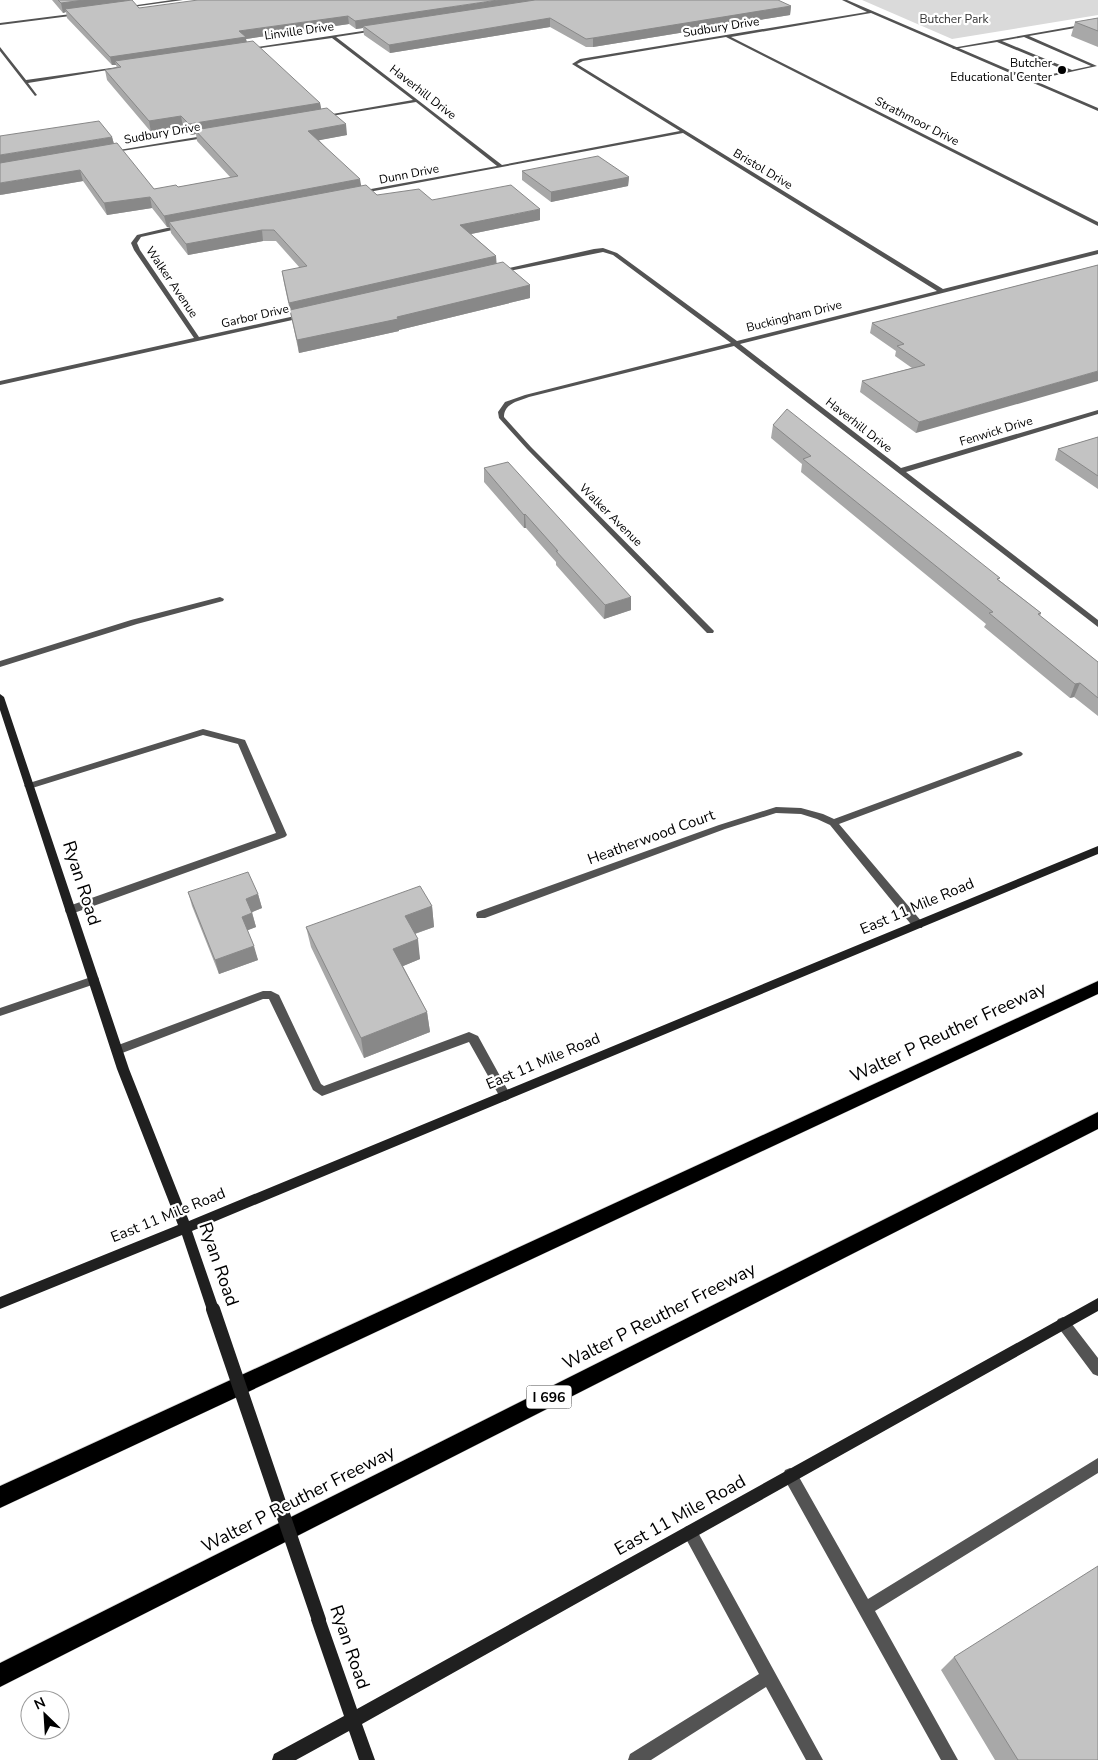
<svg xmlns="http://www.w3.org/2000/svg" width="1098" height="1760" font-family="'Nunito Sans',sans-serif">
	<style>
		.green { fill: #dadada }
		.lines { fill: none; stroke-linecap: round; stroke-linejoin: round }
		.motorway-casing { stroke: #dbdbdb; stroke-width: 1 }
		.service { fill: #535353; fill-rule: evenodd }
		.minor { fill: #535353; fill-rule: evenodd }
		.secondary { fill: #202020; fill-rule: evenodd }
		.motorway { fill: #000; fill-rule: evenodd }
		.secondary-bridge { stroke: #202020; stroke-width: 14 }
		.wall { fill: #a8a8a8 }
		.shaded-wall { fill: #888 }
		.building { fill: #c3c3c3; stroke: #888 }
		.poi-dot { fill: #000; stroke: #fff; stroke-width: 2 }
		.labels { text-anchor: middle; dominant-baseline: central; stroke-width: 4.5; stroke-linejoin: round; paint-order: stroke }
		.far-park-label { font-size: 12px; fill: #313131; stroke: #fff }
		.far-street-label { font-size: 12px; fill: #000; stroke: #fff }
		.far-poi-label { font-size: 12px; fill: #000; stroke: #fff; text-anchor: end }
		.shield { fill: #fff; stroke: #4c4c4c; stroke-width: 1 }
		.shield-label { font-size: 14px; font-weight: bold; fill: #000 }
		.street-label { font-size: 15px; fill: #000; stroke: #fff }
		.near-street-label { font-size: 18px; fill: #000; stroke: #fff }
	</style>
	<rect width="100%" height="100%" fill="#fff"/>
	<path class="green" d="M862,0H1098V15L952,39Z"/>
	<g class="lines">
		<g class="motorway-casing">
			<path id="motorway" d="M1098,981V994L0,1508V1486Z
				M1098,1112V1129L0,1687V1663Z"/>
		</g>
		<path class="service" d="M1098,22V24L1029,36L1097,66L1030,81L1028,79L1067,71L997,42L954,49L952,48ZM1024,37L1091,66L1072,70L1002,41Z
			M220,597L224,599L223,601L137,624L0,667V661L131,620Z
			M203,729L245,740L287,835L285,837L74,913H66L65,910L66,907L276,833L238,744L203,735L29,789L24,786L26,784Z
			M94,976L98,977L99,980L98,983L0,1016V1008Z
			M263,991H271L279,995L321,1084L324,1086L469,1032L478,1036L511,1096L509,1099L505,1101L501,1099L469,1042L322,1096L313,1090L269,999H263L117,1055L113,1053L111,1050L113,1047Z
			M1063,1317L1068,1319L1098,1358V1376L1093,1374L1058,1327L1056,1323L1058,1319Z
			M1098,1458V1473L875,1611L958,1760H941L785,1480L783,1475L785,1470L790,1468L795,1470L868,1599Z
			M690,1525L695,1527L823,1760H806L766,1687L651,1760H628L630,1754L759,1674L685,1537L683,1532L685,1527Z"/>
		<path class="minor" d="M172,0H183L125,8L123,7Z
			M842,0H847L1098,108V111L871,13L731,37L1098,222V226L726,37L583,61L577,64L943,289L1098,250V254L740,344L901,468L1098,410V414L906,472L1098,620V627L734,346L529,397C519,401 504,403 504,417L531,447L714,631L713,633H707L527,449L499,418L498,412L505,402L525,395L731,343L613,255L603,252L499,273L496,271L594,249L603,248L617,253L737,341L937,291L683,133L358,194L357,193L360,191L497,166L416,102L319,118L321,116L413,100L332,38L246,50L244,49L376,29L375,31L336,37L502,165L680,131L572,64L580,59L867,12Z
			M79,13L78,15L0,25V23Z
			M0,47L26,80L118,67L120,68L28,83L37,95L35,96L0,51Z
			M209,135L211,137L109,153L107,152Z
			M184,224L186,225V227L141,237L137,243L140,250L199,337L304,314L306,315V317L0,385V381L194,338L134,250L131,243L137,235Z
			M1018,751L1021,752L1023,754L1021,756L839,824L922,922L923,925L922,928H914L830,825L817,819L801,814L776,813L725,829L485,918H477L476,915L477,912L719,825L776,807L801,808L823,814L834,819Z"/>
		<path class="secondary" d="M0,694L4,697L129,1069L189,1221L1098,846V854L192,1231L219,1309L218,1313L213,1315L208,1313L182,1235L0,1309V1297L178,1225L117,1069L0,710Z
			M1098,1298V1311L362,1724L375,1760H359L349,1731L296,1760H272L274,1754L344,1716L311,1620L314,1615L319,1612L324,1615L357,1709Z"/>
		<use href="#motorway" class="motorway"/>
		<path class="secondary-bridge" d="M213,1309L319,1620"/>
	</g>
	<path class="wall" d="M52,0H129L139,8L791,6L790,15L593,47H586L550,27L390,53L364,35L363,28L356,29L349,24L246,39L247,42L320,103L321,109L347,135L319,140L361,186L377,195L432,200L540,220L471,234L496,256V263L530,285V298L399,330V331L299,353L284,283L282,271L300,268L276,241H263L188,255L171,233L170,227H167L152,208L107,215L83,181L0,195L112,137L114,144L154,189L178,187L231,178L197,141L196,134L191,135L183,127L151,132L107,80L105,70L117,68L116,65H112L67,18L66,12L63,13Z
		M1098,18V47L1071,36L1075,22Z
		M522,171L629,177L628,186L551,202L522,180Z
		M1098,265L916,433L860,392L862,381L912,368L895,356L896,351L870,333L872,323Z
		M773,425L999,580L1041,613L1040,616L1098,662V716L1074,697L1070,698L984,627L986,624L801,472L802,464L771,438Z
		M1098,437V489L1055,460L1058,449Z
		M484,468L631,610L604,619L556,565V562L526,528H524L484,482Z
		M188,892L258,894L262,908L252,912L256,927L247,930L258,960L219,974L192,906Z
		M432,906L434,927L415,934L420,959L403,966L427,1012L430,1032L364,1058L311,947L306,927Z
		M954,1657L1098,1760H995L941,1670Z"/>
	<path class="shaded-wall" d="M84,0H129L130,4L65,9L66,12L63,13L61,3Z
		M498,0H554L363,26V28L356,29L355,21Z
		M791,6L790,15L593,47V38Z
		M348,16L349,24L246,39L247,45L115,61L116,65H112L110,57L239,31Z
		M550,18V27L390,53L389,45Z
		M320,103L322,113L195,130L196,134L191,135L189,124Z
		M181,116L183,127L151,132L149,121Z
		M346,124L347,135L310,142L308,131Z
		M112,137L115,148L0,167V155Z
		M80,170L83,181L0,195V183Z
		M629,177L628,186L551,202V192Z
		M360,179L362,190L169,222L170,227H167L164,216Z
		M150,197L152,208L107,215L104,203Z
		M540,209V220L461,236L460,225Z
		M262,230L263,241L188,255L186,244Z
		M496,256L497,268L291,315L289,303Z
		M530,285V298L399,330V331L299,353L297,340Z
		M1098,371V381L916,433L919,422Z
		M525,514L526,528H524V515Z
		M631,597V610L604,619L605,605Z
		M1080,683L1074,697L1070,698L1075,684Z
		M258,894L262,908L250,913L246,899Z
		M432,906L434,927L408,936L405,916Z
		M252,913L256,927L246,931L242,917Z
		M418,939L420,959L396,969L393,949Z
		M254,946L258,960L219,974L215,960Z
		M427,1012L430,1032L364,1058L361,1038Z"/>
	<path class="building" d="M58,0H84L61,3Z
		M132,0L139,8L198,0H498L355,21L348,16L239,31L246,37L110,57L65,9Z
		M535,0H778L791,6L593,38L586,39L550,18L389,45L363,26Z
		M1098,18V31L1075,22Z
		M253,41L320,103L189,124L181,116L149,121L105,70L121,67L115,61Z
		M327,108L346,124L308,131L360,179L164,216L150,197L104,203L80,170L0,183V163L117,143L154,189L176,185L178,187L238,176L195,130Z
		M99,121L112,137L0,155V136Z
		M598,156L629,177L551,192L522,171Z
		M366,185L377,195L419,189L432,200L511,185L540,209L460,225L496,256L289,303L282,271L307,266L274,230H262L186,244L169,222Z
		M503,262L530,285L397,317L398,319L297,340L290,310Z
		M1098,265V371L919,422L862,381L925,365L897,346L904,344L872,323Z
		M787,409L1000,578L997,579L1041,613L1038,614L1098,662V698L1080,683L1075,684L989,613L993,612L803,459L811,456L773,425Z
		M1098,437V476L1058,449Z
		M508,462L631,597L605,605L556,551H558L525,514L524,515L484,468Z
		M248,872L258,894L246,899L252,913L242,917L254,946L215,960L188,892Z
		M420,886L432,906L405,916L418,939L393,949L427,1012L361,1038L306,927Z
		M1098,1566V1760H1018L954,1657Z"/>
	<circle class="poi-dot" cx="1062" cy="70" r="5"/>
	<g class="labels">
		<g class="far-park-label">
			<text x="954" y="19">Butcher Park</text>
		</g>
		<g class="far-street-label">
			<text transform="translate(721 27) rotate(-9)">Sudbury Drive</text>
			<text transform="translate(299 31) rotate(-8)">Linville Drive</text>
			<text transform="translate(423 92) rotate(38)">Haverhill Drive</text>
			<text transform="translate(917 121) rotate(27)">Strathmoor Drive</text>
			<text transform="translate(162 133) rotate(-10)">Sudbury Drive</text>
			<text transform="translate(763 169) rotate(31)">Bristol Drive</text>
			<text transform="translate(409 174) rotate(-11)">Dunn Drive</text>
			<text transform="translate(172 282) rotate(56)">Walker Avenue</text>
			<text transform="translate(255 316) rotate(-13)">Garbor Drive</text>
			<text transform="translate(794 316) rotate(-14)">Buckingham Drive</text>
			<text transform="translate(859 425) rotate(38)">Haverhill Drive</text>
			<text transform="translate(996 431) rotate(-17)">Fenwick Drive</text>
			<text transform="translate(611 515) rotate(45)">Walker Avenue</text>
		</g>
		<g class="far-poi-label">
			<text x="1052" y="63">Butcher<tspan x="1052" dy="14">Educational Center</tspan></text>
		</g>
		<rect class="shield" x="526.5" y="1385.5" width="45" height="23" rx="4"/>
		<g class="shield-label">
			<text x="549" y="1397">I 696</text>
		</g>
		<g class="street-label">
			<text transform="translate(651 837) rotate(-20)">Heatherwood Court</text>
			<text transform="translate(917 906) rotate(-23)">East 11 Mile Road</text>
			<text transform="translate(543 1061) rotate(-23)">East 11 Mile Road</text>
			<text transform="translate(168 1215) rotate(-22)">East 11 Mile Road</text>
		</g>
		<g class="near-street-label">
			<text transform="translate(82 883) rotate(72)">Ryan Road</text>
			<text transform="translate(948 1032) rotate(-25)">Walter P Reuther Freeway</text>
			<text transform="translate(219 1264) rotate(71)">Ryan Road</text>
			<text transform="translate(659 1316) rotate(-27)">Walter P Reuther Freeway</text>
			<text transform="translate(298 1499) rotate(-27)">Walter P Reuther Freeway</text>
			<text transform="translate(680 1515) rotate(-29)">East 11 Mile Road</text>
			<text transform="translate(350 1647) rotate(71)">Ryan Road</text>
		</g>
	</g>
	<g transform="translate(45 1715) rotate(335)"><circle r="24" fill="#ffffff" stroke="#999999"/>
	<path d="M0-4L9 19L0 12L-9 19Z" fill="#000000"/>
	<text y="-8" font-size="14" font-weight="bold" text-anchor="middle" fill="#000000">N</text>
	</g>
</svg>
